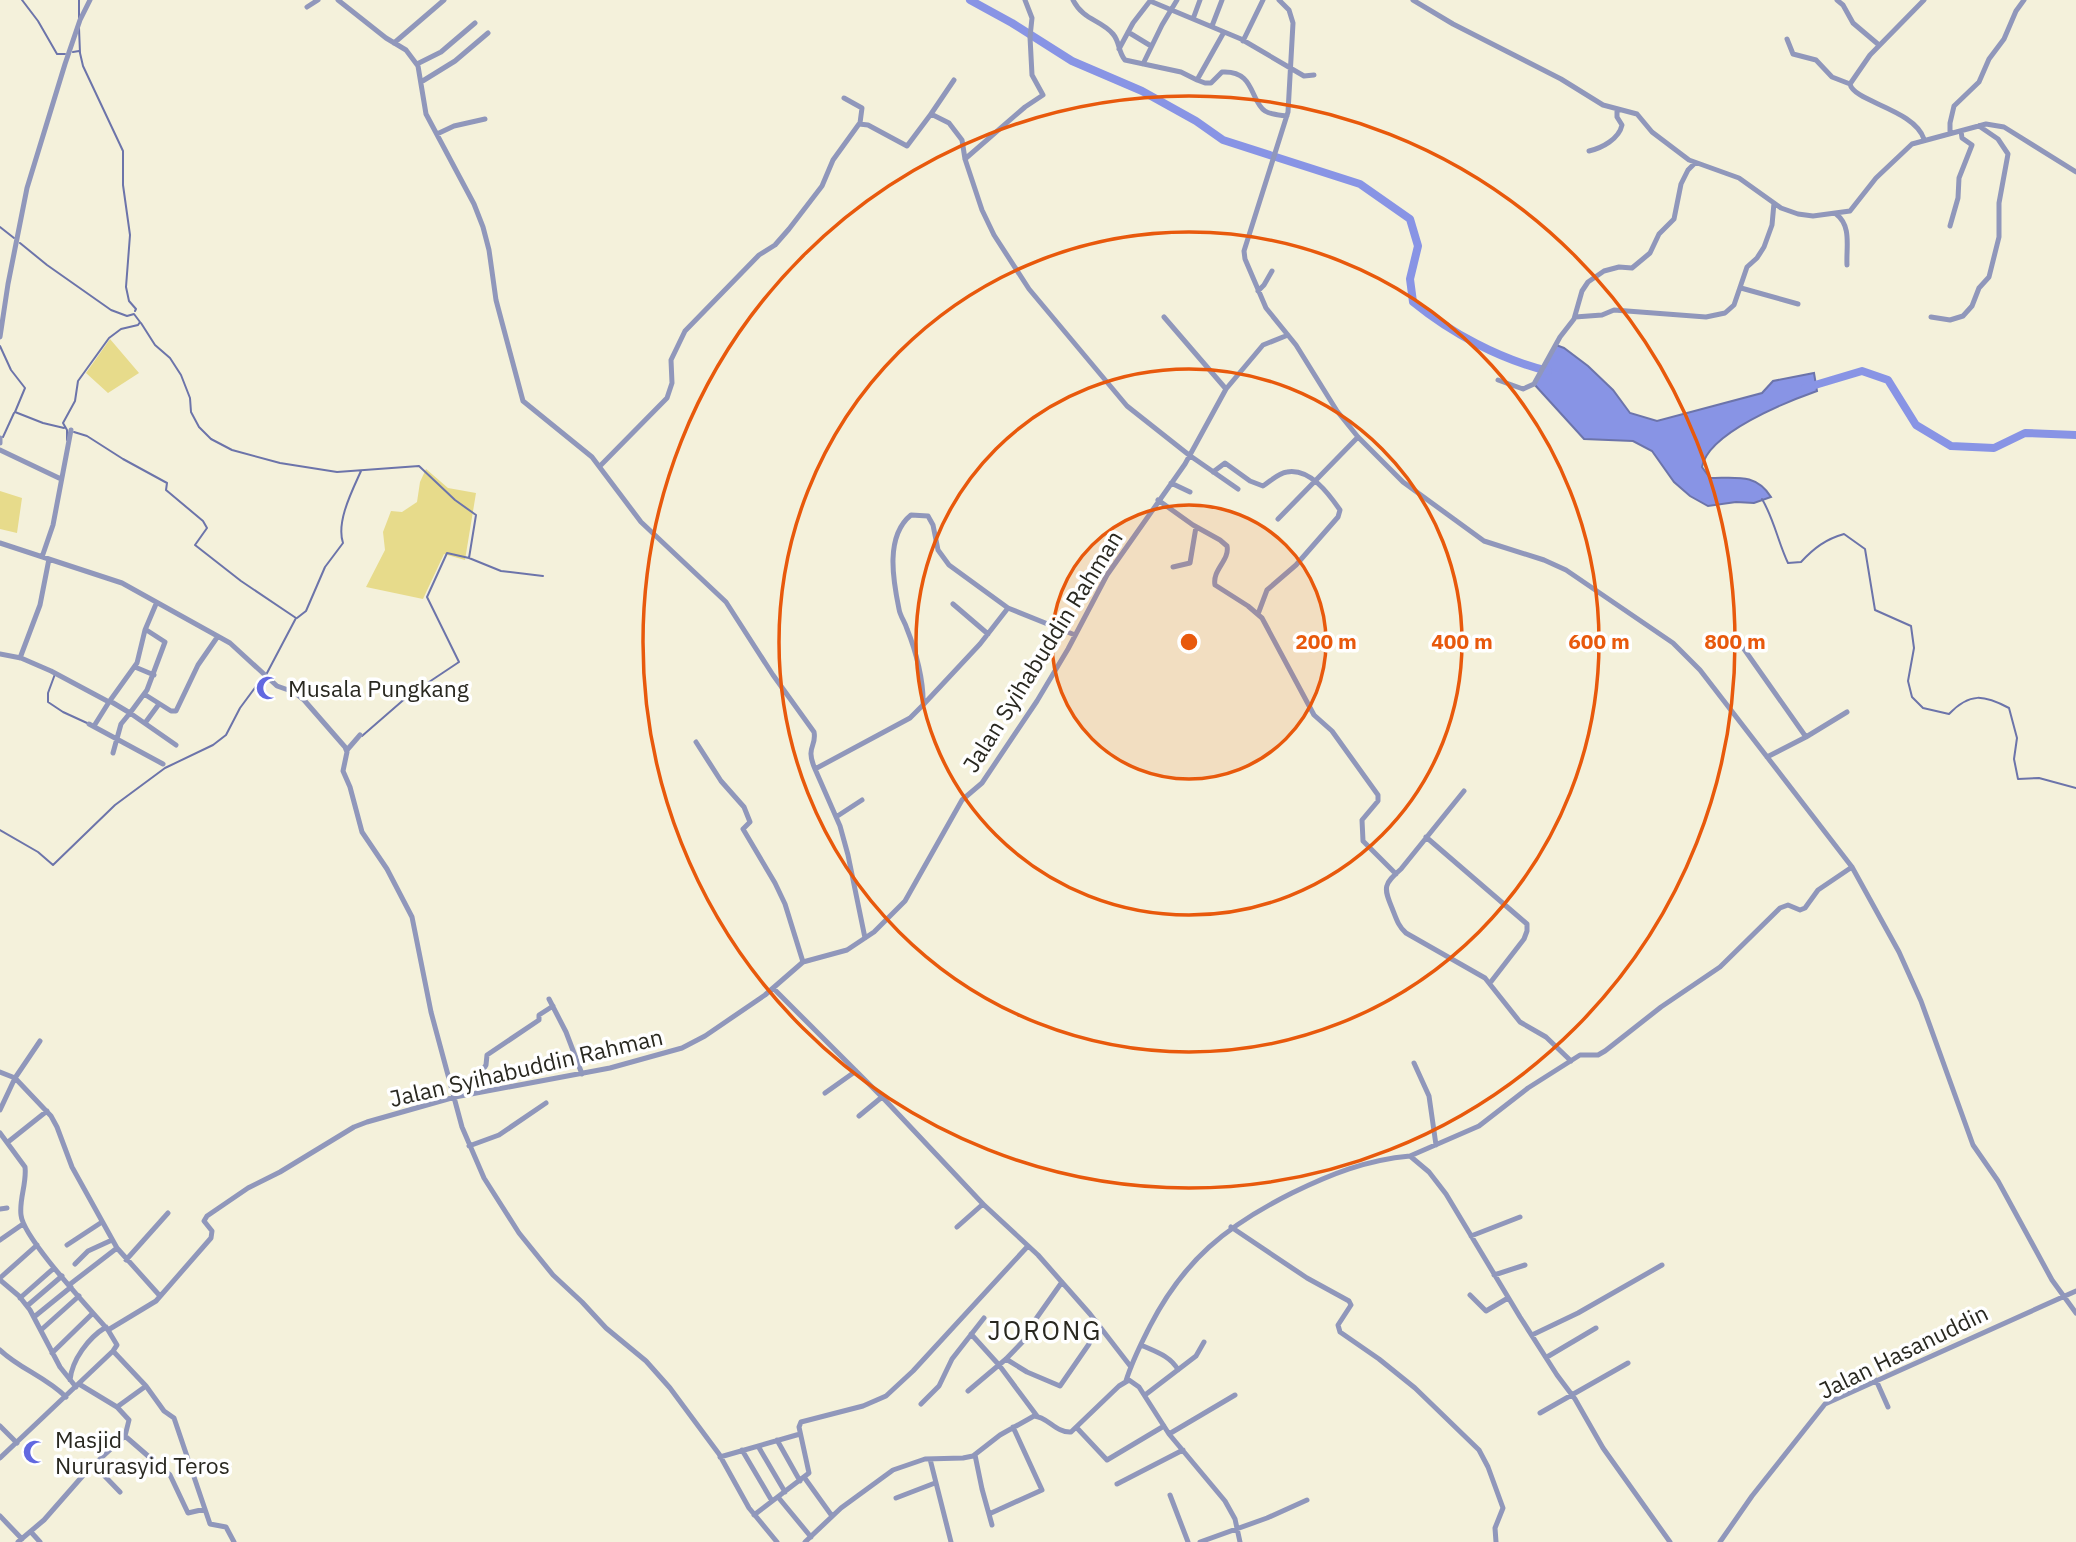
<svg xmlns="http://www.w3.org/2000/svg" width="2076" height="1542" font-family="'IBM Plex Sans',sans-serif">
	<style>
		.green { fill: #e7db8b }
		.water { fill: #8894e5; stroke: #6c74aa; stroke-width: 2 }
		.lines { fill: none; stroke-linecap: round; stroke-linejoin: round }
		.stream { stroke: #6c74aa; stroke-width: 2 }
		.river { stroke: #8894e5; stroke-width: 8 }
		.minor { stroke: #9097bb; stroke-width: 5 }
		.ring { fill: none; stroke: #e8590c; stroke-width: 3.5 }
		.labels { text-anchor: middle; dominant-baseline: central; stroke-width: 7; stroke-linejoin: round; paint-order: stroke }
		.street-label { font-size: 23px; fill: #292820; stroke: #fff }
		.poi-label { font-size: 23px; fill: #292820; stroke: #fff; text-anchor: start }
		.quarter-label { font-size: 26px; letter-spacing: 2px; fill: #292820; stroke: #fff }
		.centre { fill: #e8590c; stroke: #fff; stroke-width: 3.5 }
		.ring-label { font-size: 21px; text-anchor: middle; font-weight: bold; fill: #e8590c; stroke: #fff; stroke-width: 7; stroke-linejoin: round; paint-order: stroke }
	</style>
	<rect width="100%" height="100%" fill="#f4f1db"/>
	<path class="green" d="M110,339L139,373L108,393L86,373Z
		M426,469L448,488L476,493L465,560L444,554L423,599L366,587L385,550L383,532L391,511L402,512L417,502L420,482Z
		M0,491L22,498L17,533L0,529Z"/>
	<path class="water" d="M1556,345L1564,348L1588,366L1613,390L1630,413L1657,421L1762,393L1773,381L1814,373L1817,391C1786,402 1708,433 1702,467L1710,478C1736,478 1756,473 1771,497L1754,503L1736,502L1708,506L1690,496L1674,482L1652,451L1633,441L1584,439L1534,384Z"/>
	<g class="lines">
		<path class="stream" d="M22,0L38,21L57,54H65
			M79,18V0
			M79,28L80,53L83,66L123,151V185L130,235L126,287L129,301L136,309L135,311
			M73,52L79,51
			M0,227L14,238
			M20,243L47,265L111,310L127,316L134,314L140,322L138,325L121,329L109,338L78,381L75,401L63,423L67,430V440
			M141,323L155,345L170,358L181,375L190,398L191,412L199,427L211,439L232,450L280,463L337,472L419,466L455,500L476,515L469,558L501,571L543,576
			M0,346L11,370L25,388L15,412L43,423L64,428
			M74,432L87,436L123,459L167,483L166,490L203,521L207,528L195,545L241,581L296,618L267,673
			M3,437L14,413
			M1762,499C1774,519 1778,542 1788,563L1801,562C1814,548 1826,539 1844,534L1865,549L1875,610L1911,626L1914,648L1908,681L1912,697L1923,708L1949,714C1970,692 1984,695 2009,708L2017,738L2014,759L2018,779L2039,778L2076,788
			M297,618L306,611L325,567L343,543C336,522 352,491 361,471
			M55,674L48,693V702L63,712L87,723
			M362,736L408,696L459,662L427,597L447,553L469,558
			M0,830L38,852L53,865L115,805L165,768L213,745L226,735L240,708L263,677"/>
		<path class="river" d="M970,0L1012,23L1072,61L1142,91L1196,121L1223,140L1360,184L1410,219L1418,246L1410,279L1413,302C1451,333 1499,359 1548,371
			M1805,388L1862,371L1888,380L1916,425L1951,446L1994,448L2025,433L2076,435"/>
		<path class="minor" d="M338,0L386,38L406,50L418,66L426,114L474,204L483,227L489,250L496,300L523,401L592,457L641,522L726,602L773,675L814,732C817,747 805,746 815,769
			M1073,0C1084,21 1100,19 1113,34C1120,42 1118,52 1125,60L1181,72L1197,80L1224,32
			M1279,0L1289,10L1293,23L1288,112L1244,251L1245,259L1266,308L1296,345L1337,411L1358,437L1403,482L1484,541L1544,560L1566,570L1673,643L1700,670L1852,867L1899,952L1921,1001L1973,1145L1998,1181L2052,1280L2076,1313
			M1413,0L1453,24L1561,79L1603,105L1637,114L1652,132L1689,160L1739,178L1781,208L1798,214L1813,216L1850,211L1876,178L1912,144L1986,124L2004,127L2076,172
			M1837,0L1843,5L1853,23L1879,45
			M1924,0L1870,55L1850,84C1854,102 1914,109 1924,139
			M307,7L318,0
			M1193,19L1200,0
			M1212,26L1222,0
			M1128,32L1151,46
			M1787,39L1793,54L1816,60L1832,77L1850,84
			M1243,41L1263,0
			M394,43L444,0
			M1119,49L1133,23L1150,1L1241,39L1304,76L1314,75
			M417,64L441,52L475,23
			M1143,64L1162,25L1177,0
			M1197,80L1205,83H1211L1222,72C1255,70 1250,101 1265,111C1271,115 1280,115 1287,116
			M421,82L455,61L488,33
			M844,98L862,108L860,123
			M931,114L954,80
			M1950,133V123L1954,106L1979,82L1989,59L2004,39L2016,11L2024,0
			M437,134L454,126L485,119
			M1589,151C1602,148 1619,139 1622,125L1617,117V110
			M965,159L1025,107L1043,95L1032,75L1030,37L1032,18L1025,0
			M1836,214C1852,226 1846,247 1847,265
			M1950,226L1958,198L1959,178L1972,145L1962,138L1961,131
			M1741,288L1798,304
			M1258,291L1264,285L1272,271
			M1164,317L1226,389
			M1575,317L1602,315L1614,310L1706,317L1725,313L1734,305L1747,267L1757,258L1764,247L1772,225L1774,203
			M1931,317L1950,320L1963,316L1972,306L1979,288L1989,277L1999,237V203L2008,154L1998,139L1979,126
			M0,337L8,284L27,188L65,64L80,20L90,0
			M1498,380L1523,389L1534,384L1560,337L1574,319L1582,291L1588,282L1604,271L1619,267L1632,268L1650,253L1659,234L1674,219L1681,184L1688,170L1695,163
			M0,443V438
			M0,450L61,479
			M600,466L667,398L672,383L671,360L685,331L759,255L775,245L789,229L822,186L833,160L859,124L868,125L907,146L931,114L949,123L962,140L965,159L982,210L994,235L1029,289L1127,406L1189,455L1238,489
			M1213,472L1225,463L1250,481L1263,486C1271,481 1278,473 1287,472C1310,468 1329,494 1340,510L1338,517L1296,565L1267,590L1258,614
			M1171,483L1190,492
			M1158,500L1193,525L1220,540L1227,546C1230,560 1212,570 1215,585L1248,606L1262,618L1314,715L1332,731L1378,795V801L1362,820L1363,841L1396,874
			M1278,519L1358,437
			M0,543L122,583L230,643L277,686L294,692L304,700L345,747L347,752L343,771L350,787L362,832L387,869L412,917L431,1012L462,1127L484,1178L519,1233L553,1275L582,1302L606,1328L646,1361L670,1388L719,1454L749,1508L777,1542
			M42,557L53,525L71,430
			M1173,567L1190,563L1196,527
			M953,604L988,634
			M1744,649L1806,737
			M0,654L21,658L51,671L109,702L137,663L145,630L156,604
			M20,658L40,605L49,559
			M135,667L154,675
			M144,694L171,711H176L198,665L216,639
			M110,701L130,713L147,690L165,642L148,631
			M923,705L980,644L1008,608
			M145,723L159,704
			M89,724L163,764
			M94,726L109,702
			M696,742L721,781L744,807L750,822L743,829L775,883L785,904L803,962
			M347,750L360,735
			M113,753L121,724L130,713L176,745
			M1767,757L1806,737L1847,712
			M1464,791L1401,869C1384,884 1383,887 1392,908C1396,918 1398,926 1406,933L1485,978L1520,1022L1546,1037L1571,1061
			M836,817L862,800
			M1426,837L1527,924V931L1524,939L1490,983
			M865,938L848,855L840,826L815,769L910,718L923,705C924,682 916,651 907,629C905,622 900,616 899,609C893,580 885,536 911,515L928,516L933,525L938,550L949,565L1008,608L1075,635
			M773,988L885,1100L983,1204L1038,1255L1090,1314L1131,1367
			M549,999L566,1032L582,1074
			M1414,1063L1429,1096L1436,1145
			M0,1072L15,1078L51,1116L57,1127L72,1167L117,1248L160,1296
			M478,1092V1077L486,1065L487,1055L539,1020V1015L553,1006
			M825,1093L856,1071
			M0,1110L15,1078L40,1041
			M859,1116L882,1097
			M0,1133L25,1167C27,1183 19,1199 21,1215C23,1238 90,1309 108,1330
			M8,1142L47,1111
			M469,1146L499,1135L546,1103
			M1410,1156L1479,1126L1528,1088L1580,1055H1598L1605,1051L1661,1007L1720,967L1780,908L1788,905L1800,910L1805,908L1818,890L1852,867
			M0,1209L7,1208
			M957,1227L983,1204
			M1231,1227L1307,1278L1349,1301L1351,1305L1338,1325L1340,1332L1379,1359L1415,1388L1479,1450L1488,1467L1503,1508L1495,1528L1496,1542
			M1471,1236L1520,1217
			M0,1240L23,1224
			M67,1245L102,1222
			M126,1260L168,1213
			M75,1264L88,1251L112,1240
			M1494,1275L1525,1265
			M0,1278L37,1245
			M0,1280L19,1296L30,1310L60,1367L76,1387
			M69,1285L117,1248
			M1470,1295L1486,1311L1508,1298
			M20,1298L54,1268
			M27,1306L62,1276
			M34,1317L71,1287
			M41,1330L79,1296
			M971,1334L999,1365L1037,1416
			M1532,1335L1578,1313L1662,1265
			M1141,1345C1154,1351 1171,1356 1178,1370
			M0,1350C20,1369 46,1377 66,1397
			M113,1351L146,1386L164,1411L174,1418L210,1524L226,1527L234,1542
			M52,1353L93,1313
			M1547,1357L1596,1328
			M1006,1359L1027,1372L1060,1386L1089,1344L1096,1321
			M70,1380C72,1360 88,1338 106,1327
			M1876,1380L1888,1407
			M1126,1381C1132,1361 1141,1344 1150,1326C1184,1260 1226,1226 1292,1193C1331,1174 1366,1160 1410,1156L1429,1172L1446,1194L1520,1317L1557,1375L1575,1399L1603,1448L1670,1542
			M79,1384L117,1407
			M968,1391L1006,1359L1034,1330L1033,1323L1062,1282
			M1145,1395L1196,1356L1204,1342
			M921,1404L939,1386L952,1359L984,1318
			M1540,1413L1628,1363
			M0,1426L17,1443
			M1077,1428L1107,1460L1164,1426
			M1169,1434L1235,1395
			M125,1436L170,1475L188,1513L205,1509
			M777,1440L800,1481
			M758,1446L785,1492
			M742,1450L772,1501
			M975,1455L982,1489L992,1525
			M720,1457L800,1434
			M0,1458L113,1351L117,1345L108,1330L156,1301L211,1238L212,1231L204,1221L207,1216L248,1188L280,1172L354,1127L367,1122L455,1097L610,1068L682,1048L705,1036L765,995L803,962L847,950L874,932L905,901L962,800L982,783L1037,701L1068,649L1107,575L1185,464L1226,389L1263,345L1288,335
			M930,1459L951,1542
			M94,1465L120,1492
			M804,1477L832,1516
			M1117,1484L1183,1450
			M1170,1495L1188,1542
			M778,1497L811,1537
			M896,1498L935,1483
			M989,1514L1042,1490L1013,1427
			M754,1515L809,1473L799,1427L801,1422L863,1406L886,1396L913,1371L1028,1246
			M0,1516L22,1539
			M31,1532L40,1542
			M18,1542L44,1520L87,1471L125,1436L129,1420L117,1407L146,1386
			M805,1542L841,1508L893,1470L925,1459L963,1458L973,1456L1000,1435L1034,1416C1048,1417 1056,1433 1071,1432L1119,1386L1129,1380L1139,1387L1169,1434L1225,1501L1235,1519L1240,1542
			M1200,1542L1267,1518L1307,1500
			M1720,1542L1752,1496L1825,1404L2076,1291"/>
	</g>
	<circle cx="1189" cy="642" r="137" fill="#e8590c" fill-opacity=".12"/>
	<g class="ring">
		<circle cx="1189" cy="642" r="137"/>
		<circle cx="1189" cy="642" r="273"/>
		<circle cx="1189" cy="642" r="410"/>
		<circle cx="1189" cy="642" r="546"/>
	</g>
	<defs>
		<g id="mosque-bare" transform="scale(1.89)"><path d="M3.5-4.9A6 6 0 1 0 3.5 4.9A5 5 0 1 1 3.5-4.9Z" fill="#6168e0" stroke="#fff" stroke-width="2.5" paint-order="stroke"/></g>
	</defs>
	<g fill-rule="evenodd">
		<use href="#mosque-bare" x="268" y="688"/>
		<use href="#mosque-bare" x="35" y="1452"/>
	</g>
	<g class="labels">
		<g class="street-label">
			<text transform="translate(1042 651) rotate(-58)">Jalan Syihabuddin Rahman</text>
			<text transform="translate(526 1067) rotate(-13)">Jalan Syihabuddin Rahman</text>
			<text transform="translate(1903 1351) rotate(-26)">Jalan Hasanuddin</text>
		</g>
		<g class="poi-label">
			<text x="288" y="688">Musala Pungkang</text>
			<text x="55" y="1439">Masjid<tspan x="55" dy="26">Nururasyid Teros</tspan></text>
		</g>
		<g class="quarter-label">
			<text x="1045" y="1330">JORONG</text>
		</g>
	</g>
	<circle cx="1189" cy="642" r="10" class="centre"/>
	<g class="ring-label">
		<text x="1326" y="649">200 m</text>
		<text x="1462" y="649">400 m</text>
		<text x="1599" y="649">600 m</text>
		<text x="1735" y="649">800 m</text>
	</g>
</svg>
